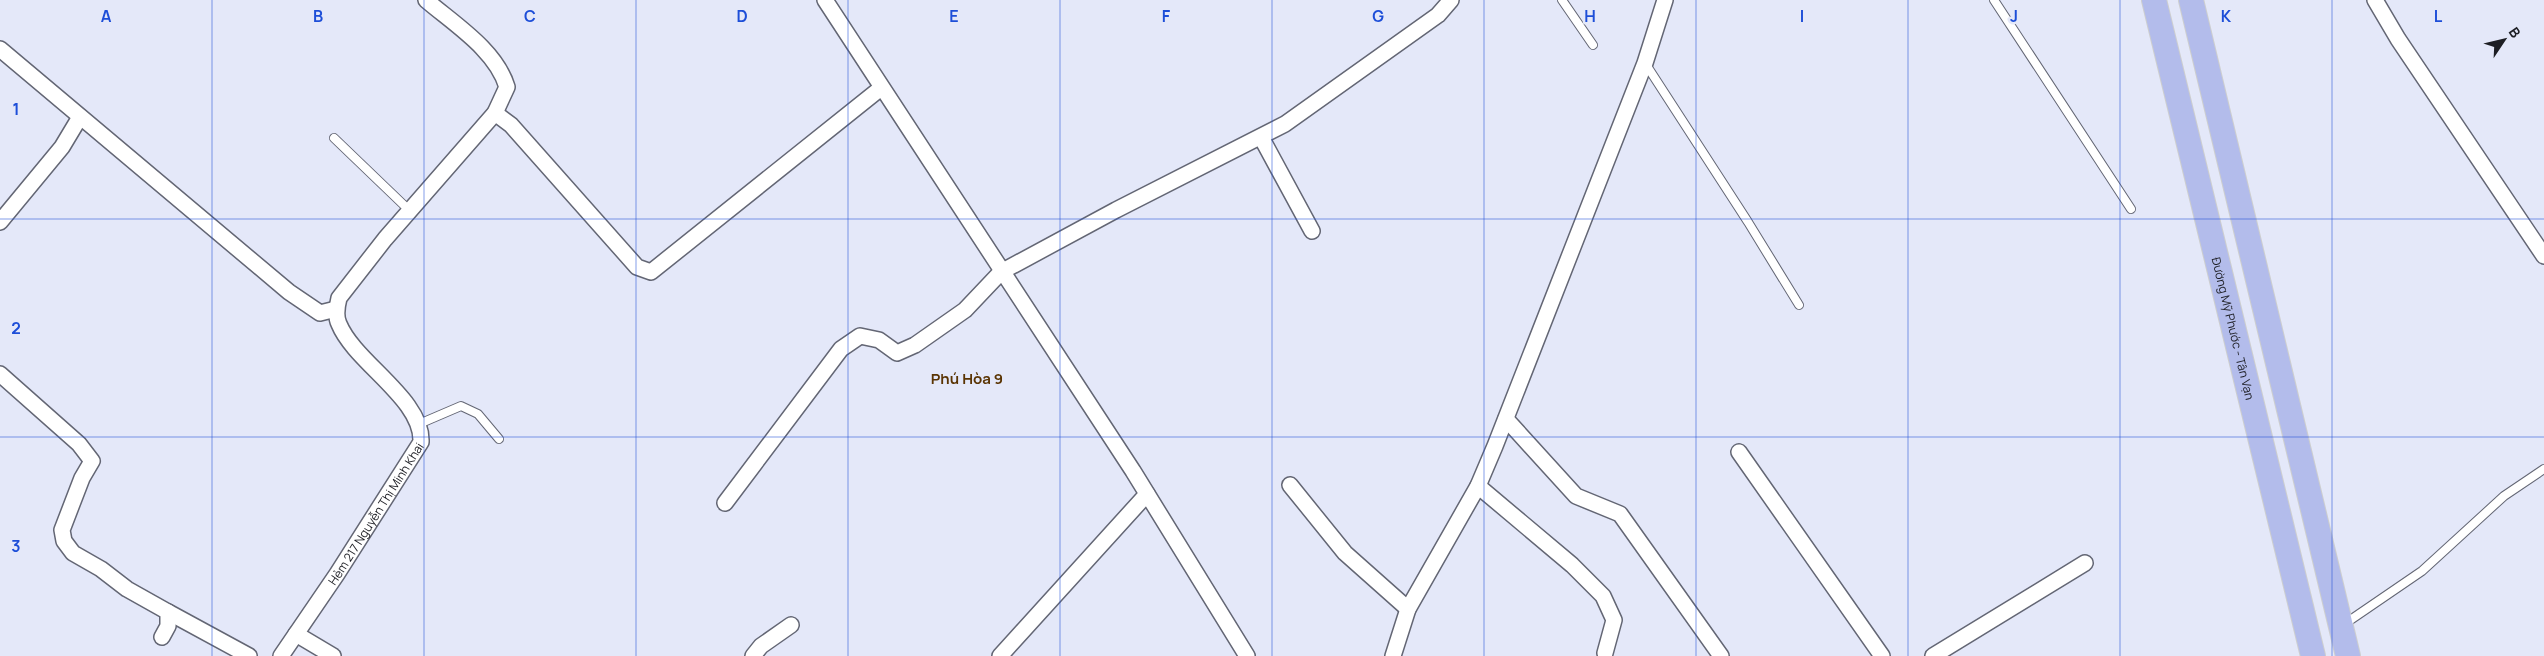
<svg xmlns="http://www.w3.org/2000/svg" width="2544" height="656" font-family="Manrope,sans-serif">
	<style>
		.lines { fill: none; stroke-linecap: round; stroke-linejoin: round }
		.lane-casing { stroke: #636674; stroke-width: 10 }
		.street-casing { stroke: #636674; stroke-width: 18 }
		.primary-casing { stroke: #cdcecf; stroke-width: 26 }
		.lane { stroke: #fff; stroke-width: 8 }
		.street { stroke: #fff; stroke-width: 15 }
		.primary { stroke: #b3bceb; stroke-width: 24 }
		.grid { fill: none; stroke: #1d4ed8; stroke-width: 1; stroke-opacity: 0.55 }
		.labels { text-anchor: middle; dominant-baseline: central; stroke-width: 5; stroke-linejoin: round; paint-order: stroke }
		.street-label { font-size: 12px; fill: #1d1e24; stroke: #e4e8f9 }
		.quarter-label { font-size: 15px; font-weight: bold; fill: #5a3403; stroke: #e4e8f9 }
		.grid-label { font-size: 16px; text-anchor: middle; font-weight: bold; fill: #1d4ed8; stroke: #e4e8f9; stroke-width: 5; stroke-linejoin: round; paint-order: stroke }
	</style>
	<rect width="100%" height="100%" fill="#e4e8f9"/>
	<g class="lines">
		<g class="lane-casing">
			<path id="lane" d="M1562,0L1593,45
				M1994,0L2131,209
				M1645,63L1748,222L1799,305
				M334,138L410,211
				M419,424L461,406L478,414L499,439
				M2343,625L2422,571L2504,496L2544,469"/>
		</g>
		<g class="street-casing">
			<g id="street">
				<path d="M825,0L1133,471L1247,656"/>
				<path d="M2375,0L2398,39L2544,256"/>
				<path d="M0,49L289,292L320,313L336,309"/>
				<path d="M495,113L511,125L637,267L651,272L881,88"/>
				<path d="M1261,137L1312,231"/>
				<path d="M0,222L62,147L80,117"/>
				<path d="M0,374L79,444L92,461L82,478L62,530L64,541L73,553L101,569L127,589L168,612V626L162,637"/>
				<path d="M1506,419L1576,496L1620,514L1721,656"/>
				<path d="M1739,452L1882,656"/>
				<path d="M1290,485L1345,553L1408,609"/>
				<path d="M1478,486L1572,565L1603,596L1614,620L1605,653"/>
				<path d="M725,503L841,349L860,336L879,340L897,353L915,345L965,310L1001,272L1116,210L1285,124L1438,15L1451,0"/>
				<path d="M168,612L249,656"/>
				<path d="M296,634L333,656"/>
				<path id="s1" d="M281,656L337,574L421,442C423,399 355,363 339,324C335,316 337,306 339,298L385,239L495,113L507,87C496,50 454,24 426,0"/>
				<path d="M753,656L761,646L791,625"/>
				<path d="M1000,656L1147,494"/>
				<path d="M1393,656L1408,609L1478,486L1495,446L1645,63L1665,0"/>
				<path d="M1933,656L2085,563"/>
			</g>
		</g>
		<g class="primary-casing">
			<g id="primary">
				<path id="s2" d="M2154,0L2313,656"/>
				<path d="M2191,0L2348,656"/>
			</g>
		</g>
		<use href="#lane" class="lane"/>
		<use href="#street" class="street"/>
		<use href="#primary" class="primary"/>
	</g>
	<path class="grid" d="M212,0V656M424,0V656M636,0V656M848,0V656M1060,0V656M1272,0V656M1484,0V656M1696,0V656M1908,0V656M2120,0V656M2332,0V656M0,219H2544M0,437H2544"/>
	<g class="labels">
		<g class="street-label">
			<text stroke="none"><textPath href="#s2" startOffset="338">Đường Mỹ Phước - Tân Vạn</textPath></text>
			<text stroke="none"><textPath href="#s1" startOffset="171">Hẻm 217 Nguyễn Thị Minh Khai</textPath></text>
		</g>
		<g class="quarter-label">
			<text x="967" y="378">Phú Hòa 9</text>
		</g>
	</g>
	<g class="grid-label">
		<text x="106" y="22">A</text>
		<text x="318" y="22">B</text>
		<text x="530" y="22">C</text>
		<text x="742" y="22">D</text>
		<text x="954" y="22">E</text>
		<text x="1166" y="22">F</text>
		<text x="1378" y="22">G</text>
		<text x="1590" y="22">H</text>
		<text x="1802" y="22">I</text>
		<text x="2014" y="22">J</text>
		<text x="2226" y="22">K</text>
		<text x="2438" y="22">L</text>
		<text x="16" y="115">1</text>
		<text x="16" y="334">2</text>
		<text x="16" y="552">3</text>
	</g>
	<g transform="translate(2504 40) rotate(55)" stroke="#e4e8f9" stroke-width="4" paint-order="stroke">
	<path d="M0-4L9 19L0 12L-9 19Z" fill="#1d1e24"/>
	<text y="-8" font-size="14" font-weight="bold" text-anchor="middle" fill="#1d1e24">B</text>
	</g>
</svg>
